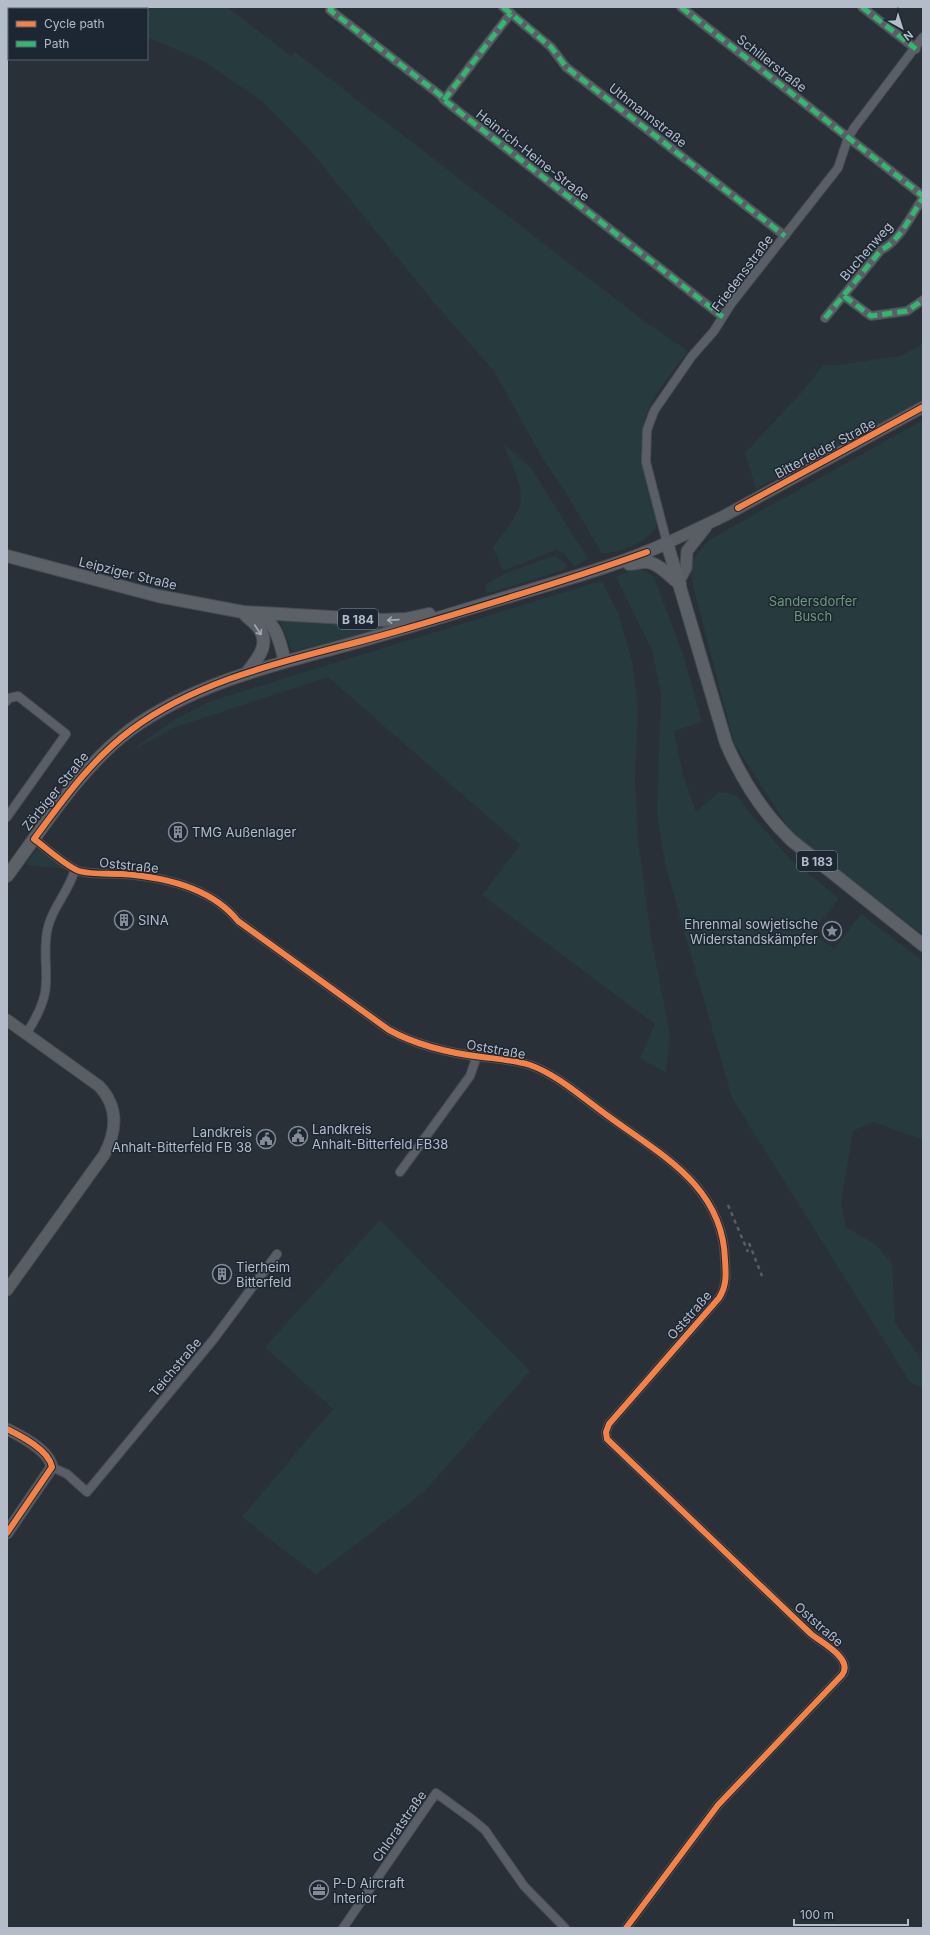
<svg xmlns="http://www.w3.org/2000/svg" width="930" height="1935" font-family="Inter,sans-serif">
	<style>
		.green { fill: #273a3e }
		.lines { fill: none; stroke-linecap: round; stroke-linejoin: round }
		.street-casing { stroke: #484c53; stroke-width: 10 }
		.secondary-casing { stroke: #484c53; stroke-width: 13 }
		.primary-casing { stroke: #484c55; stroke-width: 14 }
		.street { stroke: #5a5e66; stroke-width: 8 }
		.secondary { stroke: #595d64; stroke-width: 11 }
		.primary { stroke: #5c6168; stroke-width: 12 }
		.rail { stroke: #595d64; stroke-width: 2.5; stroke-dasharray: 4 4; stroke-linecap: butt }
		.quiet { stroke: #33b770; stroke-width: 5; stroke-dasharray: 10 5; stroke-linecap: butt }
		.cycleway-casing { stroke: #1d2633; stroke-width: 8 }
		.cycleway { stroke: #f48246; stroke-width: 6 }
		.oneway { stroke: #a2aab6 }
		.labels { text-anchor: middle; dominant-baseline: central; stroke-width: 3; stroke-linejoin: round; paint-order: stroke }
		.shield { fill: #1d2633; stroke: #878f9c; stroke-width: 1 }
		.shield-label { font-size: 12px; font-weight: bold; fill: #b4bcc9 }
		.street-label { font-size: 13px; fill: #b4bcc9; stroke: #1d2633 }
		.park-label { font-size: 13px; fill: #6b9a76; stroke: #1d2633 }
		.poi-label { font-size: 13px; fill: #b4bcc9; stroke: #1d2633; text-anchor: start }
	</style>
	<rect width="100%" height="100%" fill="#2a3038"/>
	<path class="green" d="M73,7H227L291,56L295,52L648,324L688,351C677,366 665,380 655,396C631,437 645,474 656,517C656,520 657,523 656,526C651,542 616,554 602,553L563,488L543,459L494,371L436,305L309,149L261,100L203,61L147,37V9H78Z
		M923,343V401L756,489L745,453L802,392L823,365H839L903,355Z
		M923,420V935L793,835L734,743L692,582L689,564L709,540Z
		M504,444L531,468L588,559L575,566L563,553L556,550L503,571L493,547C502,534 516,520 520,504C524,486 510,462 504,444Z
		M556,556L565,563L567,567L564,570L486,594L485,585L502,575L549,557Z
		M632,570C643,569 649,571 655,580L684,657L702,722L674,731L683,775L696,812L719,792L729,793L737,796L753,817L790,859L839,898L812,933L834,949L861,914L923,961V1140L873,1122L853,1131L841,1203L846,1227L876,1245L892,1263L895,1323L921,1359L923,1367V1388L910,1382L732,1098L666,868L657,814L661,694L652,650L616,577Z
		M602,582L618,613L632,661L638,706L635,777L638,840L651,937L670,1035L666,1073L640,1058L655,1024L482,895L520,845L328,677L176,727L128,753L172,721L211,701L594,583Z
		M278,616L381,623L398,626L292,651Z
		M36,850L44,851L67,869L25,865Z
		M380,1220L530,1371L425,1491L316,1575L242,1517L333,1409L265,1347Z"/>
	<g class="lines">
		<g class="street-casing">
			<path id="street" d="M332,7L330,10L440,95L444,100L723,317
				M503,7L551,47L566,67L785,236
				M681,7L923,196
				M862,7L916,49
				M444,100L511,13
				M844,296L871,316L907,311L923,300
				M825,318L881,250C900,241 911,215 923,198
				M667,543L646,462L647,430L654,411L692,356L714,331L731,304L838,168L848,138L854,128L923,37
				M7,701L9,698L18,696L66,734L7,817
				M34,839C45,847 67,867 79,871C92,875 109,873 122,874C164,877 211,887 238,921L389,1030C418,1046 449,1053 482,1057C498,1059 514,1060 530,1065C558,1075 584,1099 608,1116C661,1155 723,1186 725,1260C726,1273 727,1286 719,1298L609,1424L606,1432L607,1439L811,1634C822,1643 854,1659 842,1675L718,1805L626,1928
				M26,1034C36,1019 46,1001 46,983C47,965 43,946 48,927C53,906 70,890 75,869
				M400,1172L470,1076L477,1056
				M52,1467L67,1474L87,1492L213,1340L277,1254
				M343,1928L436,1793L473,1820L485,1830L524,1886L565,1928"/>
		</g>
		<g class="secondary-casing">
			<path id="secondary" d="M667,543L724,516L923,407
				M679,581L686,568L687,551L706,527
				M7,1020L99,1086C119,1107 117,1131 104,1155L7,1290
				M7,1429C21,1436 49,1450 52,1467L7,1533"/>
		</g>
		<g class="primary-casing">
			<path id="primary" d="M7,556L158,596L243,612L382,620L406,619L429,614
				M629,564C634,564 639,562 645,562C658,562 669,576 680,584
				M243,612C247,618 253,621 258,627C272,645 256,660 246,674
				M256,613C277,621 280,643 285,662
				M7,876C45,825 79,769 130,730C194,683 274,665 350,644C404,629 457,612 511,596C563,580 617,566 667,543L726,743C742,780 762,812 791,840L923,945"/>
		</g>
		<use href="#street" class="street"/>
		<use href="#secondary" class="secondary"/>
		<use href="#primary" class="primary"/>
		<path class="rail" d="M728,1205L748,1252
			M749,1243L762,1276"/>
		<path class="quiet" d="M332,7L330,10L440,95L444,100L723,317
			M503,7L551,47L566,67L785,236
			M681,7L923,196
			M862,7L916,49
			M444,100L511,13
			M844,296L871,316L907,311L923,300
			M825,318L881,250C900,241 911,215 923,198"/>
		<g class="cycleway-casing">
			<path id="cycleway" d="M738,508L923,407
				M7,1429C21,1436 49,1450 52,1467L7,1533
				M626,1928L718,1805L842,1675C854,1659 822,1643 811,1634L607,1439L606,1432L609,1424L719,1298C727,1286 726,1273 725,1260C723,1186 661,1155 608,1116C584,1099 558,1075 530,1065C514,1060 498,1059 482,1057C449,1053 418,1046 389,1030L238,921C211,887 164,877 122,874C109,873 92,875 79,871C67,867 45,847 34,839C63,800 91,760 131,730C206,674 303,658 391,633C477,608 563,582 647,552"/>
		</g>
		<use href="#cycleway" class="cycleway"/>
	</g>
	<defs><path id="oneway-shaft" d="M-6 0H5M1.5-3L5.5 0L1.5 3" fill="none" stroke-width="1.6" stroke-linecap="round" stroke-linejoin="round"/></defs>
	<g class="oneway">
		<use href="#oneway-shaft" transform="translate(393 620) rotate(176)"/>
		<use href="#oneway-shaft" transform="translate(258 630) rotate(57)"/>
	</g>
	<defs>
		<g id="building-ring" transform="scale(1)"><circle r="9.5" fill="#1d2633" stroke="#848b96" stroke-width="1.5"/><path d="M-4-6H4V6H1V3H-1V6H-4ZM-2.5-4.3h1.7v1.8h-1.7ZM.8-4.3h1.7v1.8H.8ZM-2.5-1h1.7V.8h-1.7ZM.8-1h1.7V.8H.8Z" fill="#848b96"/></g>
		<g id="sight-ring" transform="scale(1)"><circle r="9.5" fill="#1d2633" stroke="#848b96" stroke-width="1.5"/><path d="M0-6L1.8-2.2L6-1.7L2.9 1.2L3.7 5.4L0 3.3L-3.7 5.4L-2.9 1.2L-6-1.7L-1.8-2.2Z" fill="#848b96"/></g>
		<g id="civic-ring" transform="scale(1)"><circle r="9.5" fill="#1d2633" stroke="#848b96" stroke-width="1.5"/><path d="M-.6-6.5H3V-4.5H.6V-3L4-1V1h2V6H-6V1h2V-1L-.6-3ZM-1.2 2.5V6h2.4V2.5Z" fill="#848b96"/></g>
		<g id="office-ring" transform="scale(1)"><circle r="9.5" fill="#1d2633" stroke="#848b96" stroke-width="1.5"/><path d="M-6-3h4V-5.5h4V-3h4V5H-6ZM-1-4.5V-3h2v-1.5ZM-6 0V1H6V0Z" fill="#848b96"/></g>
	</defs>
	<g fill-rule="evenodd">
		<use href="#building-ring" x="178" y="832"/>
		<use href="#building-ring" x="124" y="920"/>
		<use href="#sight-ring" x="832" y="931"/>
		<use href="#civic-ring" x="298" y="1136"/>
		<use href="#civic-ring" x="266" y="1139"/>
		<use href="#building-ring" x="222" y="1274"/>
		<use href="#office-ring" x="319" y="1890"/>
	</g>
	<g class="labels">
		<g class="shield">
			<rect x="338" y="609" width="40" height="20" rx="3"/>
			<rect x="797" y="851" width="40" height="20" rx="3"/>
		</g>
		<g class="shield-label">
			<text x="358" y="619">B 184</text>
			<text x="817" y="861">B 183</text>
		</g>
		<g class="street-label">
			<text transform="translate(772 63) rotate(38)">Schillerstraße</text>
			<text transform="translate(648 115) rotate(38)">Uthmannstraße</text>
			<text transform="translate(533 155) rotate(38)">Heinrich-Heine-Straße</text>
			<text transform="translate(866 251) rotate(-49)">Buchenweg</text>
			<text transform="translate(742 273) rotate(-53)">Friedensstraße</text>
			<text transform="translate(825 448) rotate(-28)">Bitterfelder Straße</text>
			<text transform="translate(128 573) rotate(14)">Leipziger Straße</text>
			<text transform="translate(55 791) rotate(-51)">Zörbiger Straße</text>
			<text transform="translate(129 865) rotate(6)">Oststraße</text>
			<text transform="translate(496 1049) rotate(10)">Oststraße</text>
			<text transform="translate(689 1315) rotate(-49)">Oststraße</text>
			<text transform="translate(175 1367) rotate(-50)">Teichstraße</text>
			<text transform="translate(819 1624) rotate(41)">Oststraße</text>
			<text transform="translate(399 1826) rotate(-55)">Chloratstraße</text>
		</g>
		<g class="park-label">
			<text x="813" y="601">Sandersdorfer<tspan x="813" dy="15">Busch</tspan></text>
		</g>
		<g class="poi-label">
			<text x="192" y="832">TMG Außenlager</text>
			<text x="138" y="920">SINA</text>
			<text x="818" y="924" text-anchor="end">Ehrenmal sowjetische<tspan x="818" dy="15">Widerstandskämpfer</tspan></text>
			<text x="312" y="1129">Landkreis<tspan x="312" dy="15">Anhalt-Bitterfeld FB38</tspan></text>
			<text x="252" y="1132" text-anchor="end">Landkreis<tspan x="252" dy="15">Anhalt-Bitterfeld FB 38</tspan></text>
			<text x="236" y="1267">Tierheim<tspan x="236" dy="15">Bitterfeld</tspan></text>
			<text x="333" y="1883">P-D Aircraft<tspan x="333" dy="15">Interior</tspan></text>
		</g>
	</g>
	<rect width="930" height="1935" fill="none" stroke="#b4bcc9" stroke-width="16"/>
	<rect x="8" y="8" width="140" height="52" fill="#1d2633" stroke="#59626f"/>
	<rect x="16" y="21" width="20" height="6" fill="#f48246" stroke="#59626f"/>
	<text x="44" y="28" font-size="12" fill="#b4bcc9">Cycle path</text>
	<rect x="16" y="41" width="20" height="6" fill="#33b770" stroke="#59626f"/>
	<text x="44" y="48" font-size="12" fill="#b4bcc9">Path</text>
	<g transform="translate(902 28) rotate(141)" stroke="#1d2633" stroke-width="3" paint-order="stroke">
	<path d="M0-3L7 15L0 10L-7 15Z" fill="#b4bcc9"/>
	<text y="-6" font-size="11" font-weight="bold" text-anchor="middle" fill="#b4bcc9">N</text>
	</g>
	<path d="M794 1919v6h114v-6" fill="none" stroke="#b4bcc9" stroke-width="2"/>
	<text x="800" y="1919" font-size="12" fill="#b4bcc9" stroke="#1d2633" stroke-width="3" paint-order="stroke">100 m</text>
</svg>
